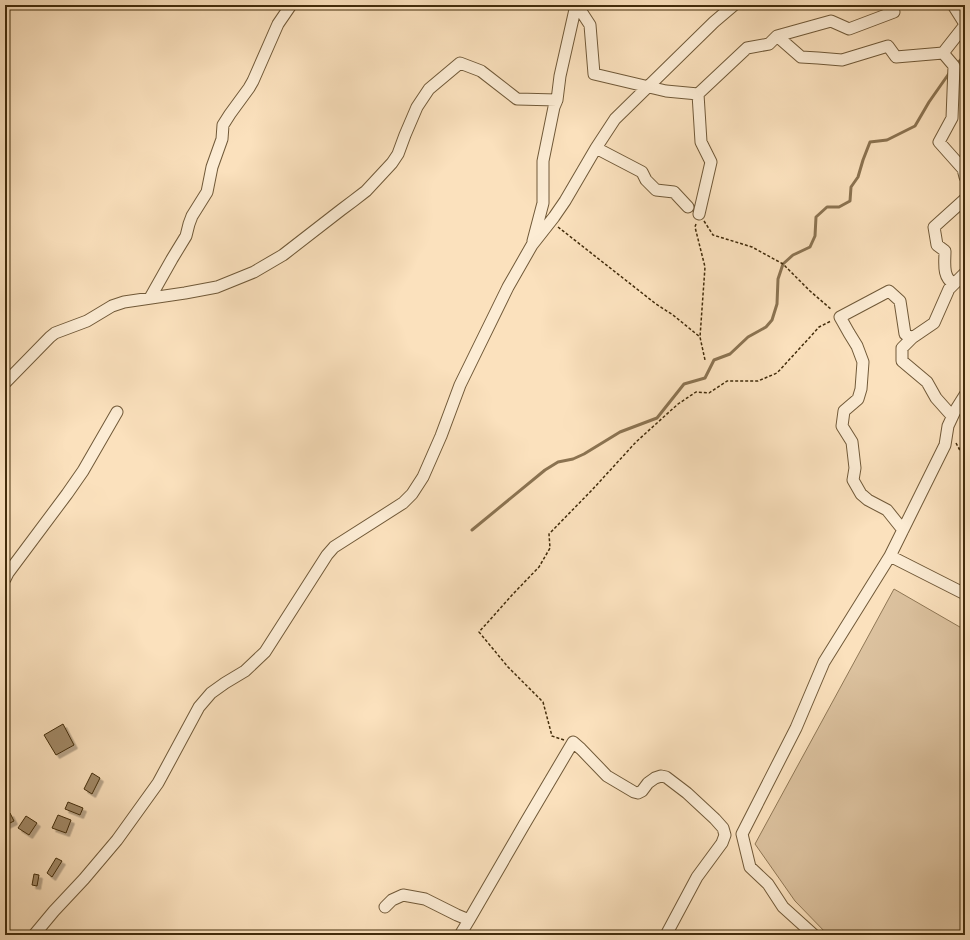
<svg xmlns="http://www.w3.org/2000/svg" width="970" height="940" font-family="'Gentium Book Plus',serif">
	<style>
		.green { fill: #dcc29f; stroke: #8f7755 }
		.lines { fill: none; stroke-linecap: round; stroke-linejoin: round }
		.stream { stroke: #8b7351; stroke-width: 3 }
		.building { fill: #a28a68; stroke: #422c0b; filter: url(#shadow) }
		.minor-casing { stroke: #705938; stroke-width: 13 }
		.path { stroke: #422c0b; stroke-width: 1.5; stroke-dasharray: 3 2; stroke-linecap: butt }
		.minor { stroke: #fcecd4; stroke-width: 11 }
	</style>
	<defs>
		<filter id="shadow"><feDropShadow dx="3.5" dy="3.5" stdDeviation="0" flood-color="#0004"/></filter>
	</defs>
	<rect width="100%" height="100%" fill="#fbe1bd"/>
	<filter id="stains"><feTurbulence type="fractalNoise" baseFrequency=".005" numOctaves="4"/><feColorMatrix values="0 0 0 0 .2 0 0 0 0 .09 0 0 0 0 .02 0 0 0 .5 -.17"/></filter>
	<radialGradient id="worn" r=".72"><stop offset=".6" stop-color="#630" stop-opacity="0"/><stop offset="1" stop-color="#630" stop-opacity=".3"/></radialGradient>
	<path class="green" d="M894,589L965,630V935H828L795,901L755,844Z"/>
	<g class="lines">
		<path class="stream" d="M956,65L965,55
			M472,530L545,470L558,462L573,459L584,454L620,432L657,418L684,384L705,378L714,360L730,354L748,337L766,327L772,320L777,304L778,279L783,264L793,255L810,247L815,236L816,217L827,207H839L850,201L851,187L858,177L863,160L870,142L887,140L915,126L929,102L950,72"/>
	</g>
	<path class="building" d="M63,724L74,745L56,755L44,735Z
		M92,773L100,778L92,794L84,789Z
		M68,802L83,808L80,815L65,809Z
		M10,813L14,821L6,825L5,822V816Z
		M58,815L71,820L66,833L52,828Z
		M26,816L37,823L29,835L18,828Z
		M56,858L62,861L52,877L47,873Z
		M34,874L39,875L37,886L32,885Z"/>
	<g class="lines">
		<g class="minor-casing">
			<path id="minor" d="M577,5L590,25L594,74L666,91L698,94
				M953,5L965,24
				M777,36L801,57L818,58L842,60L888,46L896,57L943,53L954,66L952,118L939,142L963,169L965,177
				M943,53L965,25
				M596,148L642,172L646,180L656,190L674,192L688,207
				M699,214L711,162L701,142L698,94L747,48L769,44L777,36L831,21L849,29L894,12
				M533,241L543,203V161L554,107L557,100L560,76L576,5
				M954,284C942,277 945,263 945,251L937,245L934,227L965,199
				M150,298L172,259L186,236L189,224L192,216L207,192L212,167L222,139L223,125L230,114L249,88L253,81L278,24L291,5
				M912,338L934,323L949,289L965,273
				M5,383L50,337L55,333L87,321L112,306L124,302L185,293L217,287L254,272L283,255L341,210L353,201L366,191L392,163L398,154L405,135L417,107L429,89L460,63L481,71L517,99L557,100
				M965,395L955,411L948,426L945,445L890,556L965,594
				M903,530L887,510L868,500L861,494L853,480L855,468L852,442L842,426L844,411L858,399L861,389L863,362L857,346L849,333L840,317L889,291L900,301L905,334L912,338L902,348V361L927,382L936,398L952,416
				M5,579L8,573L67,494L83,471L117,412
				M385,907L392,900L403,895L425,899L457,915L469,920L460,935
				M469,920L524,825L573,742L581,749L607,776L634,792L638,793L642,791L648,783L655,778L661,776L666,777L687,793L715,819L723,828L725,835L722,843L697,877L666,935
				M34,935L54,911L84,879L117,840L158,783L199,707L211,693L225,683L245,671L265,652L327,555L334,547L403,503L412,494L423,477L441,436L460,385L508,287L532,245L554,217L565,201L596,148L615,119L714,22L734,5
				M814,935L783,907L768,884L750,867L742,834L796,728L824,662L890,556"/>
		</g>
		<path class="path" d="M704,221L713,235L752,247L783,264L810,291L832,310
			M696,224L695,227L705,267L700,337L705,360
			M558,227L656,304L673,315L700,337
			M956,443L965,460
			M959,448L965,449
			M564,740L552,736L543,702L508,667L479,632L513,594L539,567L550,548L549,534L592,490L636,442L678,404L696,392L709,393L727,381H758L777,373L811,336L819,327L831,321"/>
		<use href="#minor" class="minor"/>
	</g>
	<rect width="970" height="940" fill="none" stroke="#fbe1bd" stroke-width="20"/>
	<rect x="6" y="6" width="958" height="928" fill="none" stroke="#422c0b" stroke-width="2"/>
	<rect x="10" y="10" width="950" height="920" fill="none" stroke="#422c0b"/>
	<rect width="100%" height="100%" filter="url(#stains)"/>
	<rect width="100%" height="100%" fill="url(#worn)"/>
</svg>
